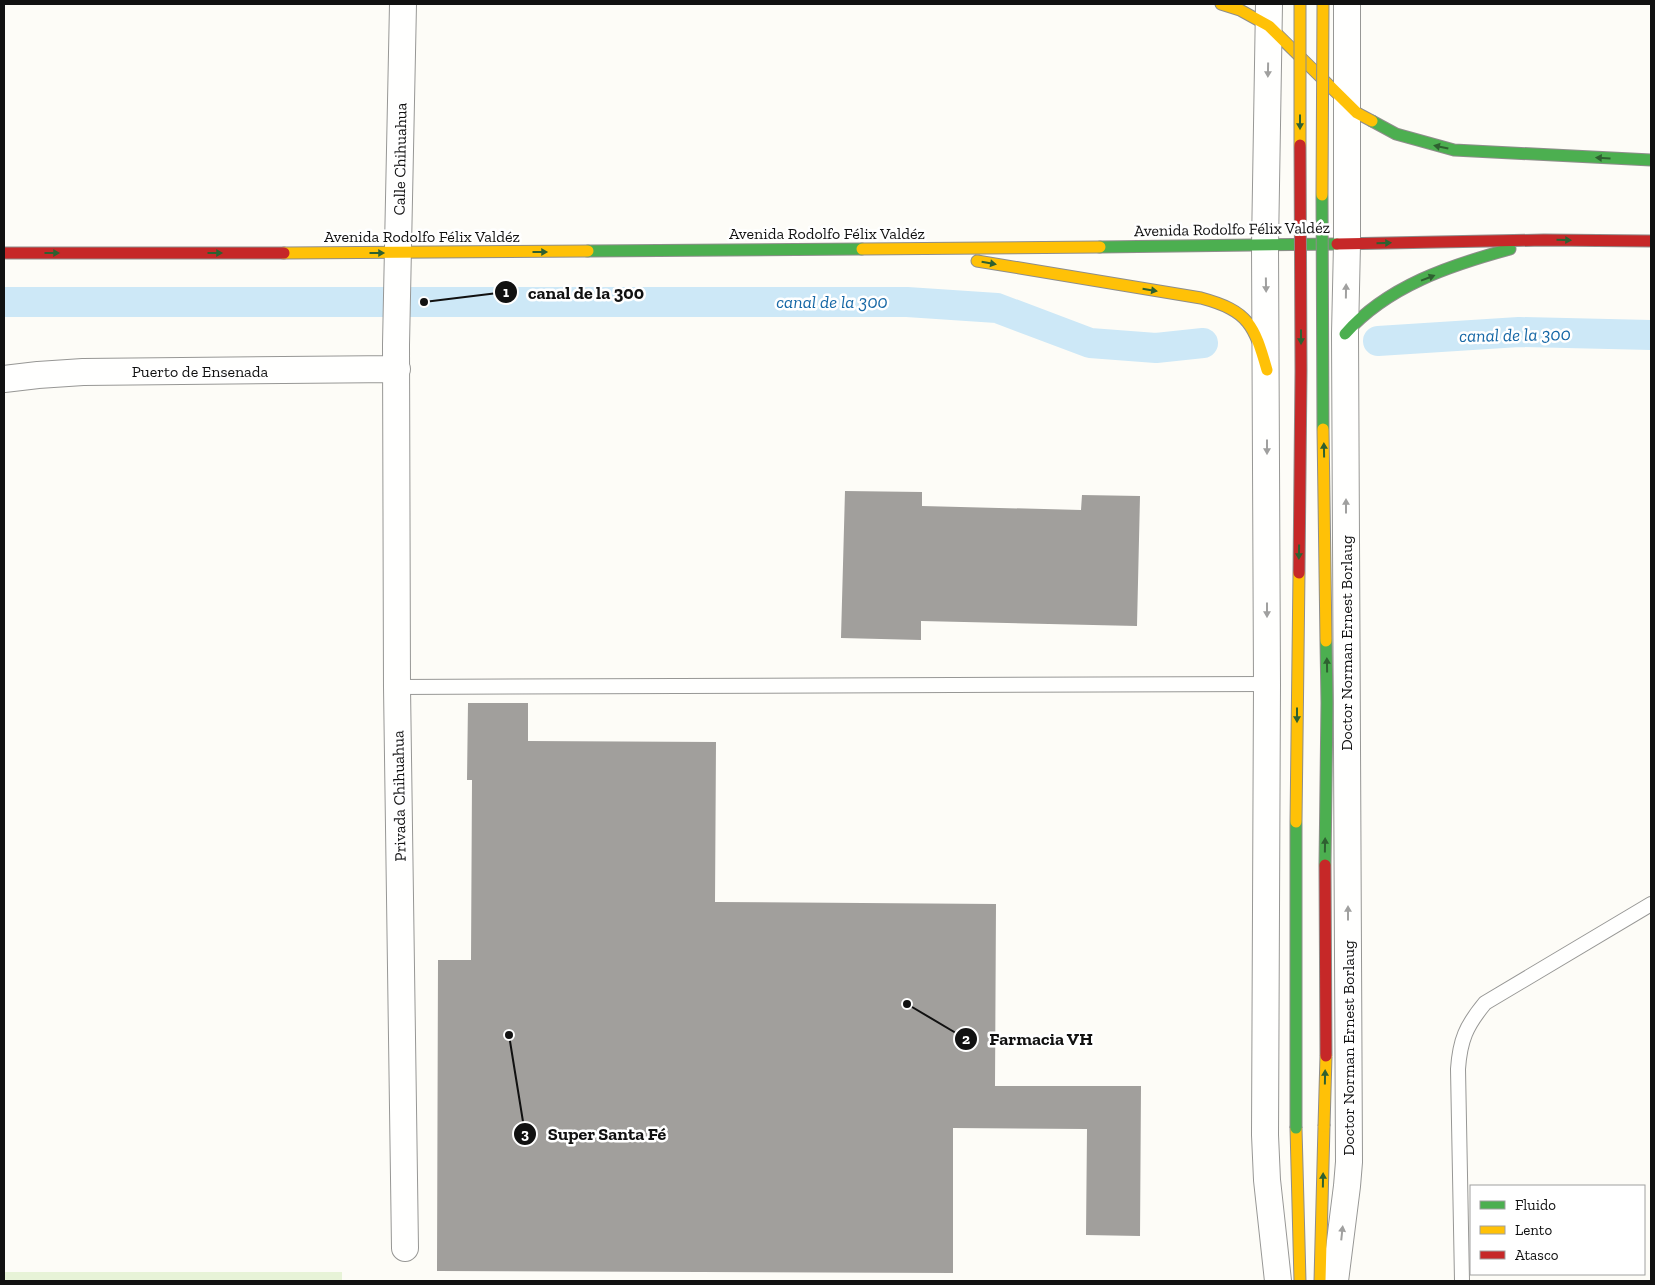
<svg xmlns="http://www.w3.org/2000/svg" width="1655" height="1285" font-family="'Zilla Slab',serif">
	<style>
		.green { fill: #e7f3d7 }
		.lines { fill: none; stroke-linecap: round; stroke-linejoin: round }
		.canal { stroke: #cde8f7; stroke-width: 30 }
		.building { fill: #a19f9c }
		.lane-casing { stroke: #979795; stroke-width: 16 }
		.street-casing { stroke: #979795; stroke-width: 28 }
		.fast-casing { stroke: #8e8d8b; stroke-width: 13 }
		.slow-casing { stroke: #8e8d8b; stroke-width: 13 }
		.jam-casing { stroke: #8e8d8b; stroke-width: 13 }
		.lane { stroke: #fffffe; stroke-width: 14 }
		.street { stroke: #fffffe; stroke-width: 26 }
		.fast { stroke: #4caf50; stroke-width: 11 }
		.slow { stroke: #ffc107; stroke-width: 11 }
		.jam { stroke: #c62828; stroke-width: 11 }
		.fast-bridge-casing { stroke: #8e8d8b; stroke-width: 13; stroke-linecap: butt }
		.slow-bridge-casing { stroke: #8e8d8b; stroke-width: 13; stroke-linecap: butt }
		.jam-bridge-casing { stroke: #8e8d8b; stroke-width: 13; stroke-linecap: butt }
		.fast-bridge { stroke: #4caf50; stroke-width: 11 }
		.slow-bridge { stroke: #ffc107; stroke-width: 11 }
		.jam-bridge { stroke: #c62828; stroke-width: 11 }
		.oneway { fill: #a0a09f }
		.oneway2 { fill: #2e6030 }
		.labels { text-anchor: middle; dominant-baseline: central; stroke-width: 5; stroke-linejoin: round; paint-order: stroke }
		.street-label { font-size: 16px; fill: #111; stroke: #fff }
		.water-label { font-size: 18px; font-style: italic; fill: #1768a6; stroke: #fff }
		.leader { fill: none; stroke: #111; stroke-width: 2 }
		.callout-dot { fill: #111; stroke: #fff; stroke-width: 2 }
		.mark-label { font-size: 15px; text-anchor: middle; font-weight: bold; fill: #fff }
		.callout-label { font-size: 18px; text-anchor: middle; font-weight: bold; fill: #111; stroke: #fff; stroke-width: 5; stroke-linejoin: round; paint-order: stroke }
	</style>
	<rect width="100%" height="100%" fill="#fdfcf7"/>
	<path class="green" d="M4,1272H342V1281H4Z"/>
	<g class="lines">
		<path class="canal" d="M4,302H907L997,308L1090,343L1156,348L1203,343
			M1378,341L1519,332L1651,335"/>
	</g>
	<path class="building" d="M845,491L922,492V506L1081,510L1082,495L1140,496L1137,626L921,621V640L841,638Z
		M468,703H528V741L716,742L715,902L996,904L995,1086H1141L1140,1236L1086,1235L1087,1129L953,1128V1273L437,1271L438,960H471L472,780H467Z"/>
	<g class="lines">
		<g class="lane-casing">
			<path id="lane" d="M397,687L1267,684
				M1462,1281L1458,1069C1460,1040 1466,1026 1485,1003L1651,904"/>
		</g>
		<g class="street-casing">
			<path id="street" d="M403,4L396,345L397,687L405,1248
				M1269,4L1265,246L1267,684L1265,1135L1267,1180L1278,1281
				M4,379L38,375L83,372L397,369
				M1335,1281L1347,1186L1349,1162L1345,334L1347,244V4"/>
		</g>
		<g class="fast-casing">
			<path id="fast" d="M1372,121L1396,134L1454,150L1651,160
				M1100,247L1337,244
				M588,251L862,249
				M1345,334C1387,286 1451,265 1510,249"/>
		</g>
		<g class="slow-casing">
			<path id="slow" d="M1221,4L1240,10L1269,26L1357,113L1372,121
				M862,249L1100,247
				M284,253L588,251
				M977,261L1201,298C1249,311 1254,325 1267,370
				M1296,1128L1300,1281
				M1320,1281L1324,1126"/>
		</g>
		<g class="jam-casing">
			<path id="jam" d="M1337,244L1544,240L1651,241
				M4,253H284"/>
		</g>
		<use href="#lane" class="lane"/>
		<use href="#street" class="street"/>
		<use href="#fast" class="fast"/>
		<use href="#slow" class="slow"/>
		<use href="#jam" class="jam"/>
		<g class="fast-bridge-casing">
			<path id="fast-bridge" d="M1322,195L1323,429
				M1325,865L1327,703L1326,641
				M1296,1128V822"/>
		</g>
		<g class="slow-bridge-casing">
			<path id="slow-bridge" d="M1300,4V145
				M1322,195L1323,4
				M1323,429L1326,641
				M1296,822L1299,573
				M1324,1126L1326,1056"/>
		</g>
		<g class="jam-bridge-casing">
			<path id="jam-bridge" d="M1299,573L1301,371L1300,145
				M1325,865L1326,1056"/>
		</g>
		<use href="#fast-bridge" class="fast-bridge"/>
		<use href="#slow-bridge" class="slow-bridge"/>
		<use href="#jam-bridge" class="jam-bridge"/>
	</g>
	<defs><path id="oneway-solid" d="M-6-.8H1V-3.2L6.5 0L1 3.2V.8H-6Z" transform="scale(1.25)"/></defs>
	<g class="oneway">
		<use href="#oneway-solid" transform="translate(1268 70) rotate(91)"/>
		<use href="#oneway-solid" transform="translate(1266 285) rotate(89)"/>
		<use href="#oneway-solid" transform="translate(1346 291) rotate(-89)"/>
		<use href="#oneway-solid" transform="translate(1267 447) rotate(90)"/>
		<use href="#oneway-solid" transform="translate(1346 506) rotate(-90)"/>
		<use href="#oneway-solid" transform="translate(1267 610) rotate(90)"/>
		<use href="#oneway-solid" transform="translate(1348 913) rotate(-90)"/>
		<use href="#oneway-solid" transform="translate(1342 1233) rotate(-84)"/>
	</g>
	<g class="oneway2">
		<use href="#oneway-solid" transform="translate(1300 122) rotate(90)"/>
		<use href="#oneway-solid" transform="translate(1441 147) rotate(-168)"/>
		<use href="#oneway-solid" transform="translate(1603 158) rotate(-177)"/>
		<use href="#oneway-solid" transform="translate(1564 240) rotate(1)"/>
		<use href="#oneway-solid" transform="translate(1384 243) rotate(-1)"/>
		<use href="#oneway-solid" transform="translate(540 252)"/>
		<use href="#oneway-solid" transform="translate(52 253)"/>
		<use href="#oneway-solid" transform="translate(215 253)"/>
		<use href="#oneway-solid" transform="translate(377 253)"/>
		<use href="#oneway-solid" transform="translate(989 263) rotate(10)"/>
		<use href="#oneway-solid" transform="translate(1428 278) rotate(-21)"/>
		<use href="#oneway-solid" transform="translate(1150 290) rotate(9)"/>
		<use href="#oneway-solid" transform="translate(1301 337) rotate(90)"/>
		<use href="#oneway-solid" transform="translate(1324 450) rotate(-91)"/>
		<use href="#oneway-solid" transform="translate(1299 552) rotate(91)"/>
		<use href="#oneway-solid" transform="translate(1327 665) rotate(-91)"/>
		<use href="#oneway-solid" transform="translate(1297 715) rotate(90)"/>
		<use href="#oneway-solid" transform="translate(1325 845) rotate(-89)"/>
		<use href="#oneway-solid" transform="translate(1325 1077) rotate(-89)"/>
		<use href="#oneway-solid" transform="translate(1323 1180) rotate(-89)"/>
	</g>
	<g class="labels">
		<g class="street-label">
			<text transform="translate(400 159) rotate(-89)">Calle Chihuahua</text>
			<text transform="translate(1232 229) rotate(-1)">Avenida Rodolfo Félix Valdéz</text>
			<text x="827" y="233">Avenida Rodolfo Félix Valdéz</text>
			<text x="422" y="236">Avenida Rodolfo Félix Valdéz</text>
			<text x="200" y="371">Puerto de Ensenada</text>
			<text transform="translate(1346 643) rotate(-90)">Doctor Norman Ernest Borlaug</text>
			<text transform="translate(399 796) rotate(-91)">Privada Chihuahua</text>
			<text transform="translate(1348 1048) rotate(-90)">Doctor Norman Ernest Borlaug</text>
		</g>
		<g class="water-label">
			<text x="832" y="302">canal de la 300</text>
			<text transform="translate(1515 335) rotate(-1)">canal de la 300</text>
		</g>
	</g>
	<path class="leader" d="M424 302L506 292M907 1004L966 1039M509 1035L525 1134"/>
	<g class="callout-dot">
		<circle cx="424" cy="302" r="5"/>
		<circle cx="907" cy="1004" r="5"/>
		<circle cx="509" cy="1035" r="5"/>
		<circle cx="506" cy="292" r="12"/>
		<circle cx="966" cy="1039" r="12"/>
		<circle cx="525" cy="1134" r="12"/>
	</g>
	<g class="mark-label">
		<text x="506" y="297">1</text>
		<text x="966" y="1044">2</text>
		<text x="525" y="1139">3</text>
	</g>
	<g class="callout-label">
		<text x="586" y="299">canal de la 300</text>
		<text x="1041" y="1045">Farmacia VH</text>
		<text x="607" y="1140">Super Santa Fé</text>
	</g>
	<rect width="1655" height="1285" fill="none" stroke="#111111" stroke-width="10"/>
	<rect x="1470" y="1185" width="175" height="90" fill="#ffffff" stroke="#a0a0a0"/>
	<rect x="1480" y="1201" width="25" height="8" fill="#4caf50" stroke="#a0a0a0"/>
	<text x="1515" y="1210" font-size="15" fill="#111111">Fluido</text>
	<rect x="1480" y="1226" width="25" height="8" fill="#ffc107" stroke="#a0a0a0"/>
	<text x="1515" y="1235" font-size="15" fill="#111111">Lento</text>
	<rect x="1480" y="1251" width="25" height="8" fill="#c62828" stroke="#a0a0a0"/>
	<text x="1515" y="1260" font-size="15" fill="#111111">Atasco</text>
</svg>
